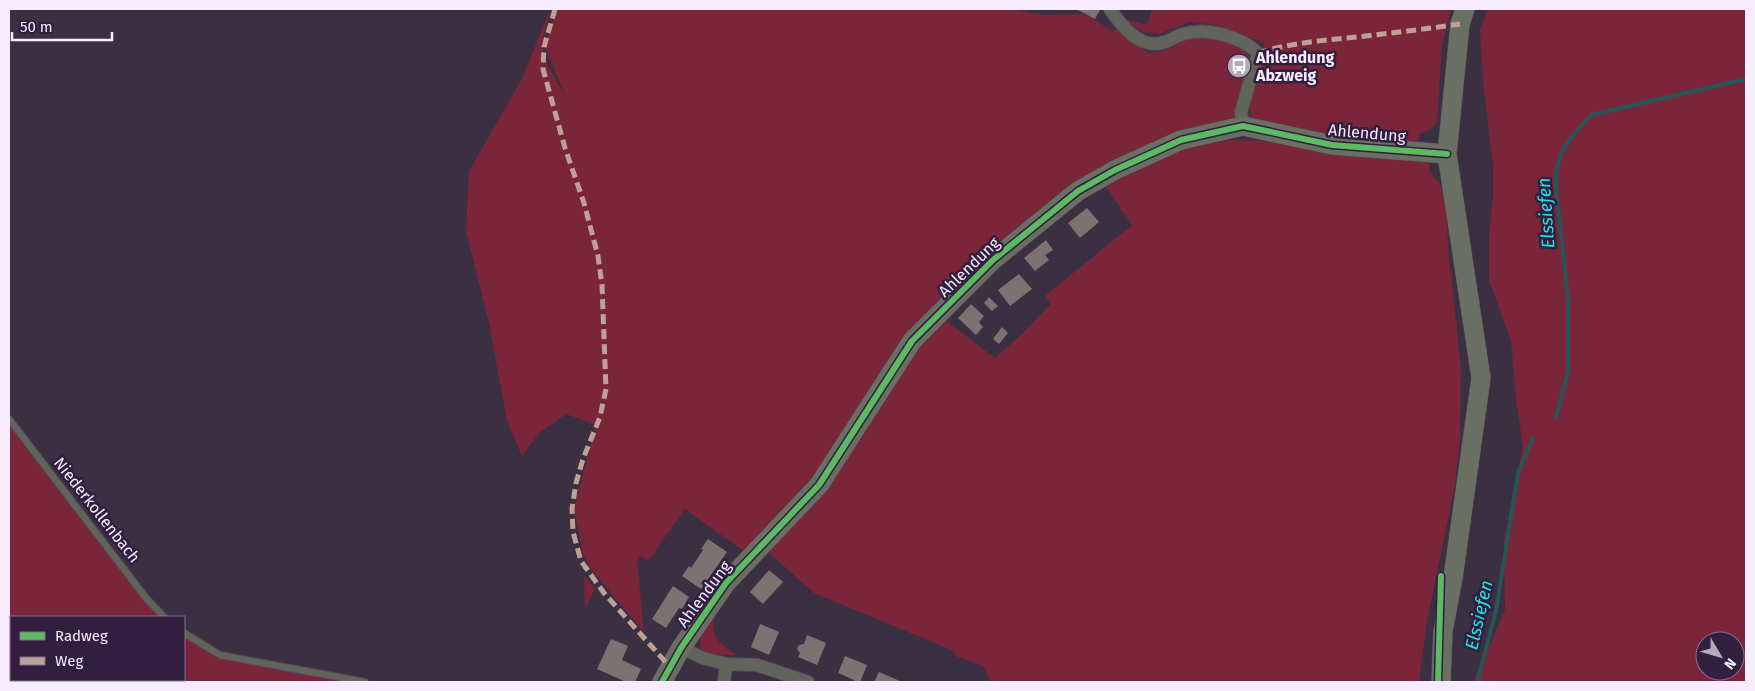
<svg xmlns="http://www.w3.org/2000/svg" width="1755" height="691" font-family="'Fira Sans',sans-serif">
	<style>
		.green { fill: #7b253b; fill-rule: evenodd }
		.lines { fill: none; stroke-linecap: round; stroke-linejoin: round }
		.stream { stroke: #255656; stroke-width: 4 }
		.building { fill: #7d7172 }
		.lane-casing { stroke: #544c5b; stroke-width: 8 }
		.street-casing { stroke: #544c5b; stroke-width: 14 }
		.secondary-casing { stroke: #544c5b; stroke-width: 20 }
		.lane { stroke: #60645b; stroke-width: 6 }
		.street { stroke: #60645b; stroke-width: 12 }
		.secondary { stroke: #696f62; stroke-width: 19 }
		.quiet { stroke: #bda197; stroke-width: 5; stroke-dasharray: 10 5; stroke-linecap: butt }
		.cycleway-casing { stroke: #321e3f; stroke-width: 9 }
		.cycleway { stroke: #5cba63; stroke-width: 6 }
		.labels { text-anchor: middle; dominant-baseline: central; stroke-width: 5; stroke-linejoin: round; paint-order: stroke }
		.poi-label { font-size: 16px; font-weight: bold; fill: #f6ecfe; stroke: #321e3f; text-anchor: start }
		.street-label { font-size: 16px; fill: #f6ecfe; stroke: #321e3f }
		.water-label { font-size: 18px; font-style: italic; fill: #1fe4de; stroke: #321e3f }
	</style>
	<rect width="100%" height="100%" fill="#3b3042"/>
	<path class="green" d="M550,9L542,48L548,66L566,98L545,47L556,9H1011L1044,15L1082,14L1091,17L1113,32L1116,29L1148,53C1158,52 1168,50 1178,44C1182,42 1186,37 1191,36C1212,32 1238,41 1250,58L1237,113L1230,124L1145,148L1097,169L982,260L812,483L745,552L685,509L648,561L640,556L637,560L644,632L590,568L583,554L574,509L596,425L566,414L539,433L522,456L507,421L489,323L466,231L469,171L523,77Z
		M1152,9H1451L1442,46L1437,122L1432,128L1420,134L1418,142L1322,137L1253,120L1250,115V102L1264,43L1216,25L1190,22L1159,34L1144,32L1122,21L1120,18L1147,25Z
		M1488,9H1746V682H1473L1505,610L1504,541L1523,447L1516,399L1511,341L1489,280V234L1493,197V164L1483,83L1480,29ZM1705,641H1735V671H1705Z
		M1233,140L1263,141L1425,160L1429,163V169L1446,194L1456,238L1447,224L1448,246L1461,368L1460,437L1455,485L1427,621L1419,682H991L983,666L953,655L954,651L814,593L765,549L918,346L946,321L995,358L1023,333L1051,304L1045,296L1132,225L1104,184L1155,157L1204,143Z
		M9,426L142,597L159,617H11V680H184V634L219,656L357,682H9Z
		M584,575L595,589L585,608Z
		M716,606C711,638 711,636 736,655C727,655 717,655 708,653C688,647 711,616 716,606Z"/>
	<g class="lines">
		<path class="stream" d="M1556,417L1568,372V298L1556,189V170L1562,152L1573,135L1591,115L1746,79
			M1477,682L1496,611L1518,473L1533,438"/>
	</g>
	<path class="building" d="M1076,9H1098L1100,10L1095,19Z
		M1087,208L1099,222L1080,238L1068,223Z
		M1046,240L1053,250L1045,255L1049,260L1035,271L1024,258Z
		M1019,274L1032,289L1010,306L998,290Z
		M989,297L998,306L992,311L984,303Z
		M971,304L984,316L979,322L983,327L976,335L958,318Z
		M1002,327L1008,333L999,344L993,339Z
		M708,539L727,552L701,589L682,576L689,566L691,568L703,550L701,549Z
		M769,570L783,582L763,604L750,592Z
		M673,586L689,597L682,609L679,608L666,628L652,619Z
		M760,624L779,632L769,655L751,647Z
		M807,635L826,643L817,665L798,657L800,653L797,649L799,645L804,644Z
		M611,639L628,646L622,660L641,669L635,682H626L597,669Z
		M845,656L867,665L860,682H856L854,680L838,673Z
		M879,672L900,681L899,682H874Z"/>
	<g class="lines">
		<g class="lane-casing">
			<path id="lane" d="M9,419L146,598L164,617
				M184,633L220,655L365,682"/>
		</g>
		<g class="street-casing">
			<path id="street" d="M1110,9C1121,25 1138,48 1161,43C1169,42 1175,36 1183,34C1207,27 1240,36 1258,53L1241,112L1243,126
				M681,648L703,658L726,664L757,665L808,682
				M724,682L726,664"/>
		</g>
		<g class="secondary-casing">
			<path id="secondary" d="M662,682L681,648L726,583L819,485L912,341L993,260L1078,191L1115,170L1181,140L1243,126L1332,145L1447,154
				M1441,682L1443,631L1453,578L1481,378L1447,154L1460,24L1465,9"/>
		</g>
		<use href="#lane" class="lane"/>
		<use href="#street" class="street"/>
		<use href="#secondary" class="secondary"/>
		<path class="quiet" d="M555,9L544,47L543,69L565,148L584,203L598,256L602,285L606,389L600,417L583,459L576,483L572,509L573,532L581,561L604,593L670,667
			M1258,53C1291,43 1324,40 1357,37C1392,33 1426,29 1460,24"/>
		<g class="cycleway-casing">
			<path id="cycleway" d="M662,682L681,648L726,583L819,485L912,341L993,260L1078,191L1115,170L1181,140L1243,126L1332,145L1447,154
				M1438,682L1441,576"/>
		</g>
		<use href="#cycleway" class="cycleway"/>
	</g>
	<defs>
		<g id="bus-disc" transform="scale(1.25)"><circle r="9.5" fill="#b5aabc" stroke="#321e3f"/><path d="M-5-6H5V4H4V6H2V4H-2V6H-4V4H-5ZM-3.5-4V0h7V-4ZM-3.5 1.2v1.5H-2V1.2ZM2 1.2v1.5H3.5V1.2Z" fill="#fff"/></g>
	</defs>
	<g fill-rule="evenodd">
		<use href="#bus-disc" x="1239" y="66"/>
	</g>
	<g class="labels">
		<g class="poi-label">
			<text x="1256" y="57">Ahlendung<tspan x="1256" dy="18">Abzweig</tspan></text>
		</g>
		<g class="street-label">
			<text transform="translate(1367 133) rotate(5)">Ahlendung</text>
			<text transform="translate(969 267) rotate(-44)">Ahlendung</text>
			<text transform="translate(97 510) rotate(52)">Niederkollenbach</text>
			<text transform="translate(704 594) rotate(-53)">Ahlendung</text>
		</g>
		<g class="water-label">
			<text transform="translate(1546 213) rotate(-94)">Elssiefen</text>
			<text transform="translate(1479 615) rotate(-77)">Elssiefen</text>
		</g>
	</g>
	<rect width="1755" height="691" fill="none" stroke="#f6ecfe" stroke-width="20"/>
	<rect x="10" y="616" width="175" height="65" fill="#321e3f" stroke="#80708b"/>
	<rect x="20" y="632" width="25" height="8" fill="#5cba63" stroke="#80708b"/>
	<text x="55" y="641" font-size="15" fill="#f6ecfe">Radweg</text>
	<rect x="20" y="657" width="25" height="8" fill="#bda197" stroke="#80708b"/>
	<text x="55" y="666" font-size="15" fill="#f6ecfe">Weg</text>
	<g transform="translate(1720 656) rotate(128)"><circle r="24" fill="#321e3f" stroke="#80708b"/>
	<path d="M0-4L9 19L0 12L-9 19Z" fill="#b5aabc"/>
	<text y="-8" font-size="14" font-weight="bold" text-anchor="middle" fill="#f6ecfe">N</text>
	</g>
	<path d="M12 32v8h100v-8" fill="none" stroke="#f6ecfe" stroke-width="2.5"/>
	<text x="20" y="32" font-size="15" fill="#f6ecfe" stroke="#321e3f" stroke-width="4" paint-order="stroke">50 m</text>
</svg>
